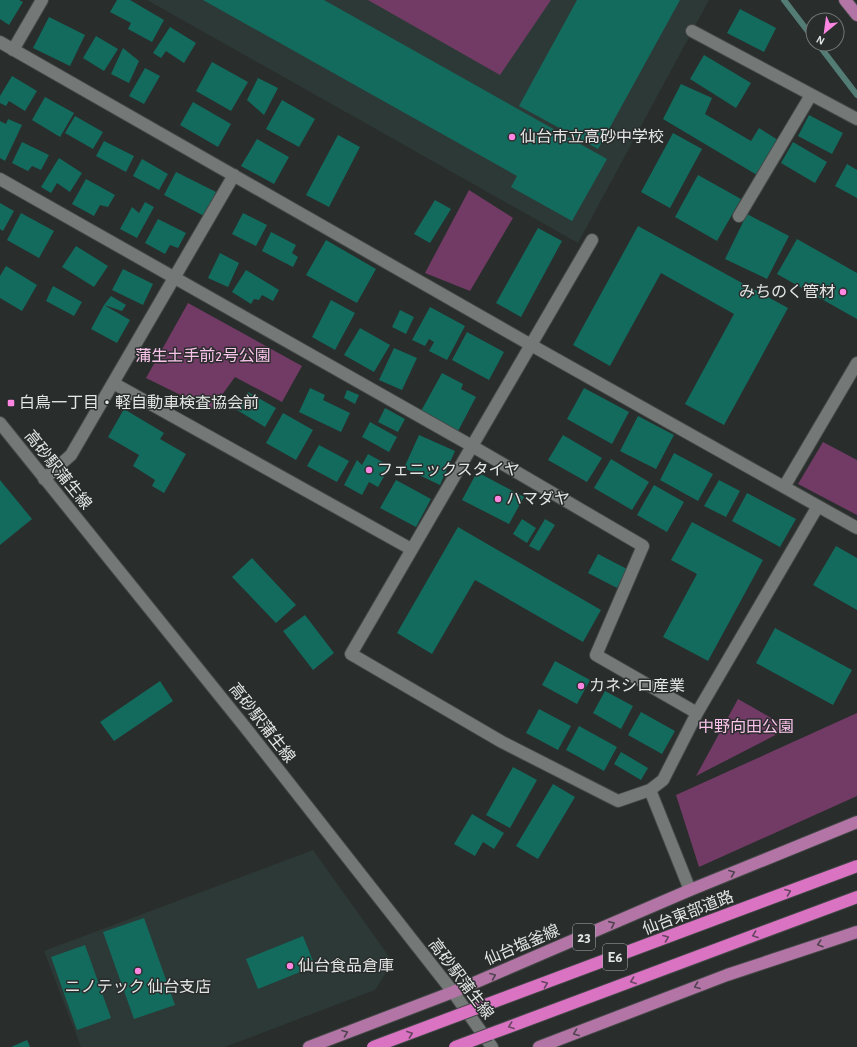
<svg xmlns="http://www.w3.org/2000/svg" width="857" height="1047" font-family="'Alegreya Sans','Noto Sans JP',sans-serif">
	<style>
		.built { fill: #2d3936 }
		.green { fill: #713b65 }
		.lines { fill: none; stroke-linecap: round; stroke-linejoin: round }
		.stream { stroke: #527c74; stroke-width: 6 }
		.building { fill: #136b5e }
		.minor-casing { stroke: #444847; stroke-width: 14 }
		.major-casing { stroke: #444847; stroke-width: 14 }
		.highway-casing { stroke: #444847; stroke-width: 14 }
		.minor { stroke: #747978; stroke-width: 12 }
		.major { stroke: #b275a5; stroke-width: 12 }
		.highway { stroke: #db73c3; stroke-width: 12 }
		.highway-bridge-casing { stroke: #444847; stroke-width: 14; stroke-linecap: butt }
		.highway-bridge { stroke: #db73c3; stroke-width: 12 }
		.oneway { stroke: #524350 }
		.oneway2 { stroke: #674661 }
		.poi-dot { fill: #fd86e2; stroke: #292d2c; stroke-width: 1.5 }
		.labels { text-anchor: middle; dominant-baseline: central; stroke-width: 3; stroke-linejoin: round; paint-order: stroke }
		.shield { fill: #292d2c; stroke: #abaeae; stroke-width: 1 }
		.shield-label { font-size: 15px; font-weight: bold; fill: #e3e6e5 }
		.poi-label { font-size: 16px; fill: #e3e6e5; stroke: #292d2c; text-anchor: start }
		.park-label { font-size: 16px; fill: #f9c3ea; stroke: #292d2c }
		.street-label { font-size: 16px; fill: #e3e6e5; stroke: #292d2c }
	</style>
	<rect width="100%" height="100%" fill="#292d2c"/>
	<path class="built" d="M147,0H709L578,243Z
		M313,850L393,962L375,990L225,1047H81L44,951Z"/>
	<path class="green" d="M368,0H551L500,75Z
		M469,190L513,218L470,291L425,273Z
		M188,303L302,366L282,402L235,377L211,410L146,378Z
		M823,442L857,460V515L798,484Z
		M738,699L789,728L696,776Z
		M857,713V796L699,867L676,795Z"/>
	<g class="lines">
		<path class="stream" d="M784,0L813,38
			M818,44L857,95"/>
	</g>
	<path class="building" d="M0,0H19L23,2L9,25L0,19Z
		M117,0H130L164,20L152,42L128,29L131,23L110,12Z
		M203,0H324L607,159L572,221L511,187L517,176Z
		M577,0H680L598,149L519,106Z
		M740,9L776,28L764,52L727,33Z
		M49,17L85,35L70,66L33,48Z
		M170,27L196,43L184,63L166,51L161,58L153,53Z
		M96,36L118,49L104,71L83,58Z
		M123,48L139,61L129,83L111,74Z
		M704,55L751,83L736,108L690,79Z
		M212,62L248,82L231,111L196,91Z
		M145,68L160,76L144,104L129,96Z
		M12,76L37,91L25,111L9,101L6,106L0,103V96Z
		M258,78L278,88L264,115L247,100Z
		M681,84L712,98L705,114L751,141L759,128L778,140L757,175L663,119Z
		M45,97L74,113L60,137L32,120Z
		M282,100L315,119L299,147L266,129Z
		M193,102L231,124L218,147L180,125Z
		M809,115L843,133L832,154L798,136Z
		M75,116L103,132L93,149L65,133Z
		M8,119L22,125L5,161L0,158V121L6,124Z
		M673,133L702,149L670,208L641,192Z
		M338,135L360,147L329,207L306,195Z
		M257,139L289,157L274,184L241,166Z
		M104,141L134,156L126,172L96,156Z
		M22,142L49,155L41,170L32,166L28,171L12,163Z
		M793,142L827,162L815,183L781,163Z
		M59,158L82,173L70,192L57,183L51,193L41,187Z
		M142,159L168,174L159,190L133,176Z
		M847,164L857,170V198L835,186Z
		M176,172L216,192L204,216L164,195Z
		M698,175L741,199L717,241L675,217Z
		M86,179L115,195L108,207L100,205L94,216L72,204Z
		M435,200L451,209L430,243L414,234Z
		M145,202L154,207L137,238L120,229L132,207L139,213Z
		M0,203L14,211L3,231L0,229Z
		M21,213L54,231L39,258L7,240Z
		M243,213L267,225L256,246L232,234Z
		M747,214L789,236L767,279L725,259Z
		M158,219L186,233L178,248L170,245L165,254L145,243Z
		M638,226L788,308L724,425L685,404L734,314L661,273L610,366L573,345Z
		M538,228L562,241L521,317L496,303Z
		M271,232L296,245L292,253L298,257L293,267L262,251Z
		M797,239L857,273V319L777,274Z
		M326,240L376,269L357,303L306,275Z
		M76,246L108,266L94,287L62,267Z
		M220,253L239,263L228,287L208,278Z
		M6,266L37,285L22,311L0,298V276Z
		M123,269L153,284L143,305L112,290Z
		M246,270L279,290L273,301L262,295L259,300L254,299L251,304L232,292Z
		M53,286L82,302L74,316L46,301Z
		M111,296L126,305L122,311L104,305L130,320L117,343L91,329L104,305Z
		M331,300L355,313L335,350L312,337Z
		M430,307L465,326L447,360L429,351L434,342L429,339L425,346L412,340Z
		M400,310L414,317L406,334L392,327Z
		M360,328L390,345L374,372L344,355Z
		M467,332L504,352L489,380L452,360Z
		M394,348L417,358L402,390L379,380Z
		M442,373L463,384L461,389L476,397L457,433L420,413Z
		M310,388L325,395L323,400L350,413L341,432L299,412Z
		M584,388L629,412L612,444L567,419Z
		M347,390L359,395L355,404L344,398Z
		M248,392L276,408L265,427L237,410Z
		M385,408L405,419L398,432L378,422Z
		M124,409L164,433L160,439L186,454L164,493L152,486L155,480L133,466L139,455L108,437Z
		M283,413L313,430L296,460L266,443Z
		M638,416L674,435L656,469L620,451Z
		M370,422L397,437L389,452L362,437Z
		M419,435L455,451L440,485L404,468Z
		M563,435L602,458L587,482L548,460Z
		M319,445L349,461L337,482L307,466Z
		M674,453L713,474L698,501L660,480Z
		M368,454L390,466L378,487L369,482L362,495L344,485L357,460L362,465Z
		M611,459L649,482L632,510L594,488Z
		M477,472L524,497L509,524L462,500Z
		M0,480L32,519L0,545Z
		M396,480L431,499L416,527L380,508Z
		M719,480L740,491L726,517L704,506Z
		M654,485L684,502L667,532L637,515Z
		M747,493L796,519L780,547L732,521Z
		M522,519L536,528L527,543L513,534Z
		M545,519L555,525L539,551L529,546Z
		M692,522L763,560L708,661L663,637L697,574L671,560Z
		M458,527L601,610L583,642L475,580L432,654L397,633Z
		M836,546L857,558V610L813,585Z
		M598,554L627,569L617,588L588,573Z
		M252,558L296,605L276,623L232,577Z
		M305,615L334,653L313,670L283,631Z
		M775,628L852,670L833,705L756,663Z
		M555,661L590,680L577,704L542,685Z
		M160,681L173,701L114,741L100,722Z
		M605,691L633,706L621,729L593,713Z
		M539,709L571,726L558,750L526,733Z
		M641,712L675,731L662,754L628,735Z
		M579,726L617,747L604,771L566,750Z
		M621,752L648,768L641,780L614,764Z
		M513,767L537,780L510,828L486,815Z
		M553,784L575,797L538,859L516,846Z
		M472,814L504,833L494,849L483,842L475,856L454,844Z
		M144,918L175,1005L134,1019L103,932Z
		M303,936L315,966L258,989L246,959Z
		M85,945L111,1018L77,1030L51,957Z
		M27,1040L30,1047H11Z"/>
	<g class="lines">
		<g class="minor-casing">
			<path id="minor" d="M692,31L857,119
				M0,42L531,345L857,528
				M13,50L42,0
				M0,179L472,446L643,546L596,655L697,713
				M739,216L811,95
				M592,240L351,654L502,742L618,801L650,790L663,780L697,713L818,506
				M113,383L411,549
				M0,423L245,727L453,992L492,1047
				M44,479L71,455L234,175
				M784,487L857,363
				M650,790L690,890"/>
		</g>
		<g class="major-casing">
			<path id="major" d="M845,0L857,15
				M309,1047L453,992L690,890L857,822
				M539,1047L727,975L857,932"/>
		</g>
		<g class="highway-casing">
			<path id="highway" d="M490,1034L857,897"/>
		</g>
		<use href="#minor" class="minor"/>
		<use href="#major" class="major"/>
		<use href="#highway" class="highway"/>
		<g class="highway-bridge-casing">
			<path id="highway-bridge" d="M373,1047L857,866
				M455,1047L490,1034"/>
		</g>
		<use href="#highway-bridge" class="highway-bridge"/>
	</g>
	<defs><path id="oneway-chevron" d="M-2-3.5L2.5 0L-2 3.5" fill="none" stroke-width="1.6" stroke-linecap="round" stroke-linejoin="round"/></defs>
	<g class="oneway">
		<use href="#oneway-chevron" transform="translate(732 873) rotate(-22)"/>
		<use href="#oneway-chevron" transform="translate(612 924) rotate(-24)"/>
		<use href="#oneway-chevron" transform="translate(820 944) rotate(162)"/>
		<use href="#oneway-chevron" transform="translate(493 976) rotate(-23)"/>
		<use href="#oneway-chevron" transform="translate(697 986) rotate(159)"/>
		<use href="#oneway-chevron" transform="translate(345 1033) rotate(-21)"/>
		<use href="#oneway-chevron" transform="translate(576 1033) rotate(159)"/>
	</g>
	<g class="oneway2">
		<use href="#oneway-chevron" transform="translate(788 892) rotate(-21)"/>
		<use href="#oneway-chevron" transform="translate(755 935) rotate(160)"/>
		<use href="#oneway-chevron" transform="translate(666 938) rotate(-21)"/>
		<use href="#oneway-chevron" transform="translate(633 981) rotate(160)"/>
		<use href="#oneway-chevron" transform="translate(545 984) rotate(-21)"/>
		<use href="#oneway-chevron" transform="translate(511 1026) rotate(160)"/>
		<use href="#oneway-chevron" transform="translate(410 1034) rotate(-20)"/>
	</g>
	<g class="poi-dot">
		<circle cx="512" cy="137" r="4"/>
		<circle cx="843" cy="292" r="4"/>
		<rect x="7" y="399" width="8" height="8" rx="2"/>
		<circle cx="369" cy="470" r="4"/>
		<circle cx="498" cy="499" r="4"/>
		<circle cx="581" cy="686" r="4"/>
		<circle cx="290" cy="966" r="4"/>
		<circle cx="138" cy="971" r="4"/>
	</g>
	<g class="labels">
		<g class="shield">
			<rect x="573" y="924" width="22" height="26" rx="3"/>
			<rect x="603" y="944" width="24" height="26" rx="3"/>
		</g>
		<g class="shield-label">
			<text x="584" y="937">23</text>
			<text x="615" y="957">E6</text>
		</g>
		<g class="poi-label">
			<text x="520" y="137">仙台市立高砂中学校</text>
			<text x="835" y="292" text-anchor="end">みちのく管材</text>
			<text x="19" y="403">白鳥一丁目・軽自動車検査協会前</text>
			<text x="377" y="470">フェニックスタイヤ</text>
			<text x="506" y="499">ハマダヤ</text>
			<text x="589" y="686">カネシロ産業</text>
			<text x="298" y="966">仙台食品倉庫</text>
			<text x="138" y="987" text-anchor="middle">ニノテック 仙台支店</text>
		</g>
		<g class="park-label">
			<text x="203" y="356">蒲生土手前2号公園</text>
			<text x="746" y="727">中野向田公園</text>
		</g>
		<g class="street-label">
			<text transform="translate(58 470) rotate(51)">高砂駅蒲生線</text>
			<text transform="translate(262 723) rotate(52)">高砂駅蒲生線</text>
			<text transform="translate(688 913) rotate(-21)">仙台東部道路</text>
			<text transform="translate(522 945) rotate(-23)">仙台塩釜線</text>
			<text transform="translate(461 979) rotate(53)">高砂駅蒲生線</text>
		</g>
	</g>
	<g transform="translate(825 32) rotate(209)"><circle r="19" fill="#292d2c" stroke="#737776"/>
	<path d="M0-3L7 15L0 10L-7 15Z" fill="#fd86e2"/>
	<text y="-6" font-size="11" font-weight="bold" text-anchor="middle" fill="#e3e6e5">N</text>
	</g>
</svg>
